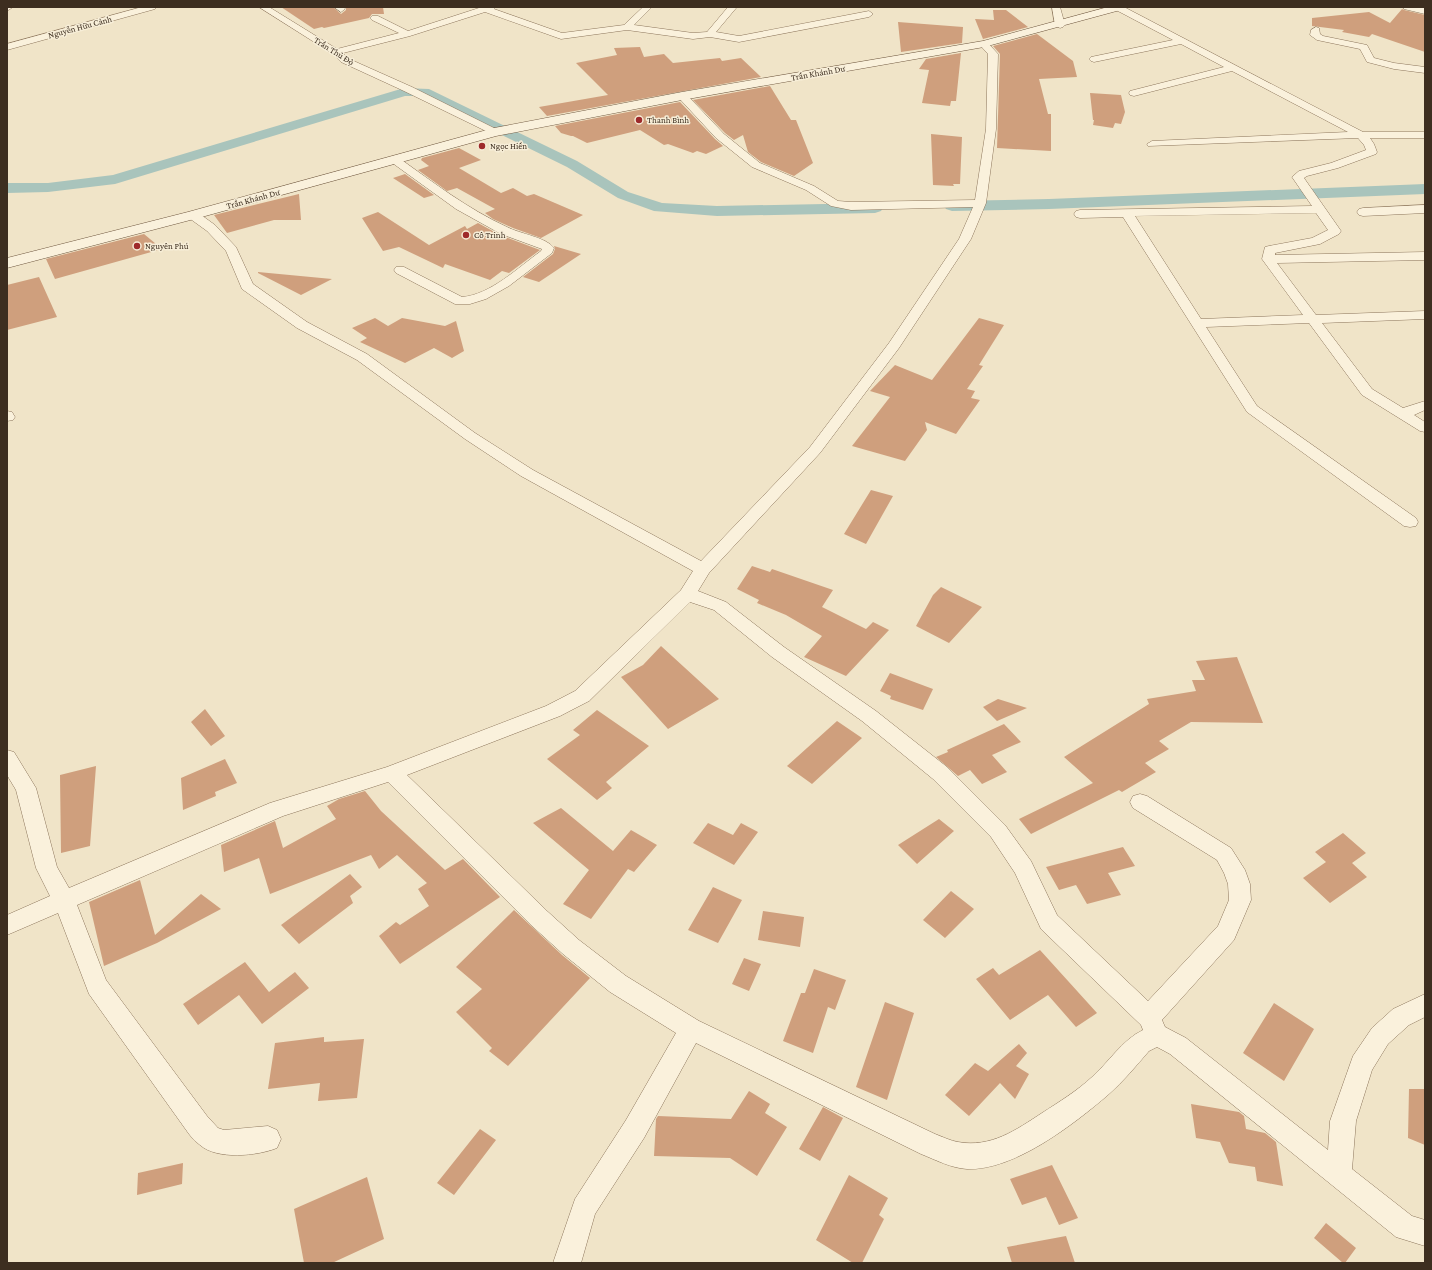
<svg xmlns="http://www.w3.org/2000/svg" width="1432" height="1270" font-family="'Crimson Pro',serif">
	<style>
		.lines { fill: none; stroke-linecap: round; stroke-linejoin: round }
		.canal { fill: #a9c4bc; fill-rule: evenodd }
		.building { fill: #cf9f7d }
		.street-casing { stroke: #8d765c; stroke-width: 1 }
		.secondary-casing { stroke: #6f573f; stroke-width: 1 }
		.street { fill: #faf1dc; fill-rule: evenodd }
		.secondary { fill: #faf1dc; fill-rule: evenodd }
		.poi-dot { fill: #9e2a2b; stroke: #f7eed8; stroke-width: 1.5 }
		.labels { text-anchor: middle; dominant-baseline: central; stroke-width: 3; stroke-linejoin: round; paint-order: stroke }
		.far-street-label { font-size: 9px; fill: #3d2e20; stroke: #f7eed8 }
		.far-poi-label { font-size: 9px; fill: #3d2e20; stroke: #f7eed8; text-anchor: start }
	</style>
	<rect width="100%" height="100%" fill="#f0e4c8"/>
	<g class="lines">
		<path class="canal" d="M404,88L429,89L577,161L628,192L662,203L717,206L875,203L881,205L883,208L881,211L875,213L717,216L654,211L618,198L567,167L422,96H405L115,184L48,192L7,193V183H48L113,175Z
			M1425,184V194L1049,209L952,211L946,209L944,206L946,203L952,201L1049,199Z"/>
	</g>
	<path class="building" d="M281,7H333L341,14L346,10V7H383L384,14H372L369,18L324,28L322,27L314,29Z
		M1402,9L1404,10L1425,15V52L1372,34L1369,37L1342,32L1344,30L1312,26V18L1369,12L1390,23Z
		M993,10H1006L1028,27L983,39L975,19L994,20Z
		M898,22L963,27L962,43L901,52Z
		M1037,34L1073,61L1077,77L1039,79L1048,114H1051V151L997,148L1000,54L993,46Z
		M640,47L644,57L664,54L673,63L720,58L722,61L741,58L761,77L547,116L539,107L608,95L576,63L617,55L614,48Z
		M961,53L956,101H951L950,106L922,103L929,70L919,69L926,59Z
		M770,86L791,120H796L813,163L794,176L761,162L748,152L743,135L734,140L725,133L693,100Z
		M1090,93L1121,95L1125,112L1121,124L1115,123L1113,128L1093,125L1094,120H1093Z
		M680,102L715,139L723,146L706,154L697,151L693,153L668,144L664,145L640,130L587,143L573,136H571L561,133L555,126Z
		M931,134L962,137L960,184H953L954,186L933,185Z
		M459,148L481,160L459,168L501,193L513,188L527,196L534,194L583,215L541,238L513,228L493,219L485,213L495,209L457,188L447,191L418,170L429,166L421,160L422,158Z
		M405,174L434,195L424,198L393,178Z
		M299,194L301,220H274L227,233L214,215Z
		M378,212L429,245L465,226L467,229L478,223L500,235L540,250L509,273L502,271L490,280L445,264L443,268L399,247L383,251L362,218Z
		M144,234L162,249L55,279L46,259Z
		M554,246L581,254L539,282L523,277L553,254L555,249Z
		M258,272L332,279L301,295L258,273Z
		M39,277L57,317L7,330V285Z
		M375,318L388,326L402,318L445,326L456,321L464,351L452,358L434,348L405,363L360,342L367,338L352,328Z
		M979,318L1004,325L979,365L983,366L967,389L975,391L971,398L980,400L956,434L925,422L927,430L905,461L852,446L890,397L870,391L895,365L932,380Z
		M871,490L893,496L866,544L844,534Z
		M752,566L770,572L772,569L833,590L822,607L866,629L873,622L889,630L846,676L804,657L822,636L786,615L757,603L759,600L737,589Z
		M941,587L982,607L949,643L916,626L933,595Z
		M661,646L719,699L668,729L621,677L643,665Z
		M1237,657L1263,723L1191,722L1159,741L1169,749L1145,763L1156,772L1127,789L1122,792L1119,790L1031,834L1019,819L1093,783L1064,757L1149,704L1147,699L1196,691L1192,680H1205L1196,661Z
		M890,673L933,689L923,710L890,699L891,696L880,691Z
		M998,699L1027,708L997,721L983,707Z
		M205,709L225,736L211,746L191,722Z
		M597,710L649,746L606,782L612,788L597,800L547,759L580,735L573,730Z
		M837,721L862,738L812,784L787,766Z
		M1004,724L1021,742L992,755L1007,772L982,784L970,770L958,776L936,757L948,752L947,750Z
		M225,759L237,783L215,792L216,796L183,810L181,778Z
		M96,766L90,846L61,853L60,775Z
		M365,791L381,811L445,870L463,859L500,897L400,964L379,936L396,922L400,925L429,906L418,889L427,883L397,855L379,869L371,855L270,894L259,858L224,872L221,845L275,821L283,848L336,819L327,806L339,799Z
		M561,808L613,851L631,830L657,845L634,872L628,869L591,919L563,904L589,870L533,823Z
		M939,819L954,831L917,864L898,845Z
		M708,823L733,835L741,823L758,832L734,865L693,843Z
		M1343,833L1366,853L1352,863L1367,877L1330,903L1303,878L1326,862L1315,852Z
		M1123,847L1135,866L1108,873L1121,895L1087,904L1076,885L1059,890L1046,867Z
		M350,874L362,887L350,896L353,903L299,944L281,925Z
		M140,880L155,935L201,894L221,909L157,943L104,966L89,902Z
		M713,887L742,900L718,943L688,930Z
		M951,891L974,909L945,938L923,920Z
		M514,910L562,955L590,978L508,1066L489,1051L492,1048L456,1012L482,989L456,967Z
		M763,911L804,917L800,947L758,940Z
		M1040,950L1097,1013L1076,1027L1048,995L1010,1020L976,979L993,968L999,975Z
		M744,958L761,964L749,991L732,984Z
		M245,962L269,992L295,972L309,988L262,1024L239,995L198,1025L183,1004Z
		M814,969L846,980L835,1010L828,1007L813,1053L783,1041L801,993H805Z
		M885,1002L914,1013L887,1100L856,1087Z
		M1274,1003L1314,1029L1284,1081L1243,1053Z
		M324,1037V1042L364,1039L357,1098L318,1101L320,1083L268,1089L275,1043Z
		M1019,1044L1027,1053L1016,1066L1029,1074L1015,1099L1000,1083L969,1116L945,1095L975,1063L988,1071Z
		M1409,1089H1425V1145L1408,1138Z
		M749,1091L770,1104L765,1113L787,1127L757,1176L730,1158L654,1156L656,1119L658,1116L731,1119Z
		M1191,1104L1239,1112L1244,1116L1246,1129L1265,1133L1276,1142L1283,1186L1257,1181L1255,1167L1229,1163L1220,1142L1196,1138Z
		M823,1107L843,1118L820,1161L799,1149Z
		M480,1129L496,1140L454,1195L437,1183Z
		M183,1163L182,1184L137,1195L138,1173Z
		M1052,1165L1078,1218L1059,1225L1046,1197L1022,1205L1010,1179Z
		M849,1175L888,1198L879,1215L884,1219L862,1263H853L816,1240Z
		M367,1177L384,1239L332,1263H304L294,1209Z
		M1326,1223L1356,1248L1345,1263H1343L1314,1238Z
		M1066,1236L1075,1263H1012L1007,1247Z"/>
	<g class="lines">
		<g class="street-casing">
			<path id="street" d="M7,7H13L7,11Z
				M142,7H156L155,9L7,50V44Z
				M259,7H269L337,49L399,33L372,20L370,18L372,16H378L408,31L482,7H496L494,9L562,33L624,25L643,7H652L634,25L693,33L707,32L728,7H737L716,32L739,36L869,11L873,14L869,17L739,42L710,37L693,39L627,30L561,39L485,12L410,36L343,53L347,58L412,87L498,130L499,132L498,134L494,135L404,91L341,62L333,54Z
				M334,7H344L345,9L341,12Z
				M1052,7H1060L1065,25L1063,27L1060,28L1055,25Z
				M1115,7H1124L1363,132H1425V138H1370L1374,144L1377,152L1376,154L1338,168L1307,176L1304,178L1341,231L1339,234L1320,244L1275,253V255L1425,252V260L1277,263L1316,315L1425,311V319L1322,323L1372,389L1403,408L1425,401V410L1414,415L1425,422V432L1420,431L1362,395L1309,323L1206,327L1257,406L1416,518L1418,522L1416,526L1410,527L1404,526L1247,412L1123,217L1080,218L1076,217L1074,214L1076,211L1080,210L1312,206L1292,177L1299,171L1331,163L1366,150L1364,145L1358,138L1148,146L1147,144L1152,141L1348,132L1232,71L1134,96L1130,95L1129,93L1130,91L1224,67L1181,44L1094,62L1091,61L1089,59L1091,57L1173,40L1116,10ZM1316,213L1328,230L1312,238L1269,246L1265,247L1262,259L1303,315L1201,319L1135,216Z
				M1403,7L1425,8V14L1404,9Z
				M1316,27L1319,28L1320,34L1323,36L1367,45L1374,58L1394,63L1425,67V73L1394,69L1367,62L1360,49L1317,40L1310,35L1311,30Z
				M984,41L987,42L998,54L996,129L986,203L971,239L899,348L820,453L709,573L698,591L726,602L784,647L876,711L947,767L1005,825L1031,861L1057,915L1148,1001L1218,926L1229,900L1228,884L1224,873L1217,860L1133,808L1130,802L1133,796L1140,794L1147,796L1231,848L1245,870L1250,884L1251,900L1234,940L1162,1020L1165,1027L1186,1038L1328,1150L1330,1121L1353,1056L1372,1028L1393,1009L1425,994V1017L1409,1025L1388,1044L1372,1070L1356,1121L1352,1169L1412,1216L1425,1220V1246L1396,1237L1170,1054L1157,1047L1149,1051C1136,1066 1123,1082 1108,1095C1074,1124 1014,1171 967,1169C951,1168 936,1160 921,1154L696,1043L644,1138L595,1214L581,1263H553L575,1199L626,1120L676,1033L610,992L563,954L531,925L388,782L283,816L77,905L106,980L207,1116L218,1128L224,1130L268,1126L277,1130L281,1139L277,1148C257,1156 217,1160 200,1145C196,1142 192,1138 189,1134L89,994L58,913L7,935V915L50,896L36,868L16,790L7,775V750L14,752L36,788L57,867L69,888L270,803L387,767L546,706L575,691L681,590L693,571L521,476L465,439L357,360L297,328L242,289L226,251L207,231L189,218L187,215L189,212H197L215,225L236,247L253,284L307,322L367,354L475,433L533,470L701,561L810,447L889,343L959,239L973,207L851,210L831,206L806,190L752,167L716,138L677,96L682,93L686,94L724,134L760,163L814,186L838,201L851,202L975,200L986,129L988,54L979,44ZM690,602L714,610L772,657L862,721L933,779L991,837L1015,873L1041,929L1141,1025L1143,1030C1122,1040 1109,1062 1092,1077C1077,1091 1059,1102 1042,1113C1016,1130 991,1148 958,1142C951,1141 943,1137 935,1134L699,1021L626,976L579,940L547,911L407,775L560,716L589,701Z
				M395,157L399,158C434,183 468,209 507,227C520,234 546,237 554,248L552,253L509,286L486,299L470,304H455L396,273L394,270L396,267H404L462,297C490,295 519,267 541,251L542,249L501,234L456,209L391,162L389,160L391,158Z
				M1425,205V213L1363,216L1359,215L1357,212L1359,209L1363,208Z
				M7,411L12,412L15,417L13,420L7,421Z"/>
		</g>
		<g class="secondary-casing">
			<path id="secondary" d="M1108,7H1125L1124,9L984,47L682,100L496,136L198,218L7,268V258L188,212L494,128L682,92L983,41Z"/>
		</g>
		<use href="#street" class="street"/>
		<use href="#secondary" class="secondary"/>
	</g>
	<g class="poi-dot">
		<circle cx="639" cy="120" r="4"/>
		<circle cx="482" cy="146" r="4"/>
		<circle cx="466" cy="235" r="4"/>
		<circle cx="137" cy="246" r="4"/>
	</g>
	<g class="labels">
		<g class="far-street-label">
			<text transform="translate(80 27) rotate(-15)">Nguyễn Hữu Cảnh</text>
			<text transform="translate(334 51) rotate(32)">Trần Thủ Độ</text>
			<text transform="translate(818 73) rotate(-10)">Trần Khánh Dư</text>
			<text transform="translate(253 199) rotate(-15)">Trần Khánh Dư</text>
		</g>
		<g class="far-poi-label">
			<text x="647" y="120">Thanh Bình</text>
			<text x="490" y="146">Ngọc Hiền</text>
			<text x="474" y="235">Cô Trinh</text>
			<text x="145" y="246">Nguyên Phú</text>
		</g>
	</g>
	<rect width="1432" height="1270" fill="none" stroke="#3d2e20" stroke-width="16"/>
</svg>
